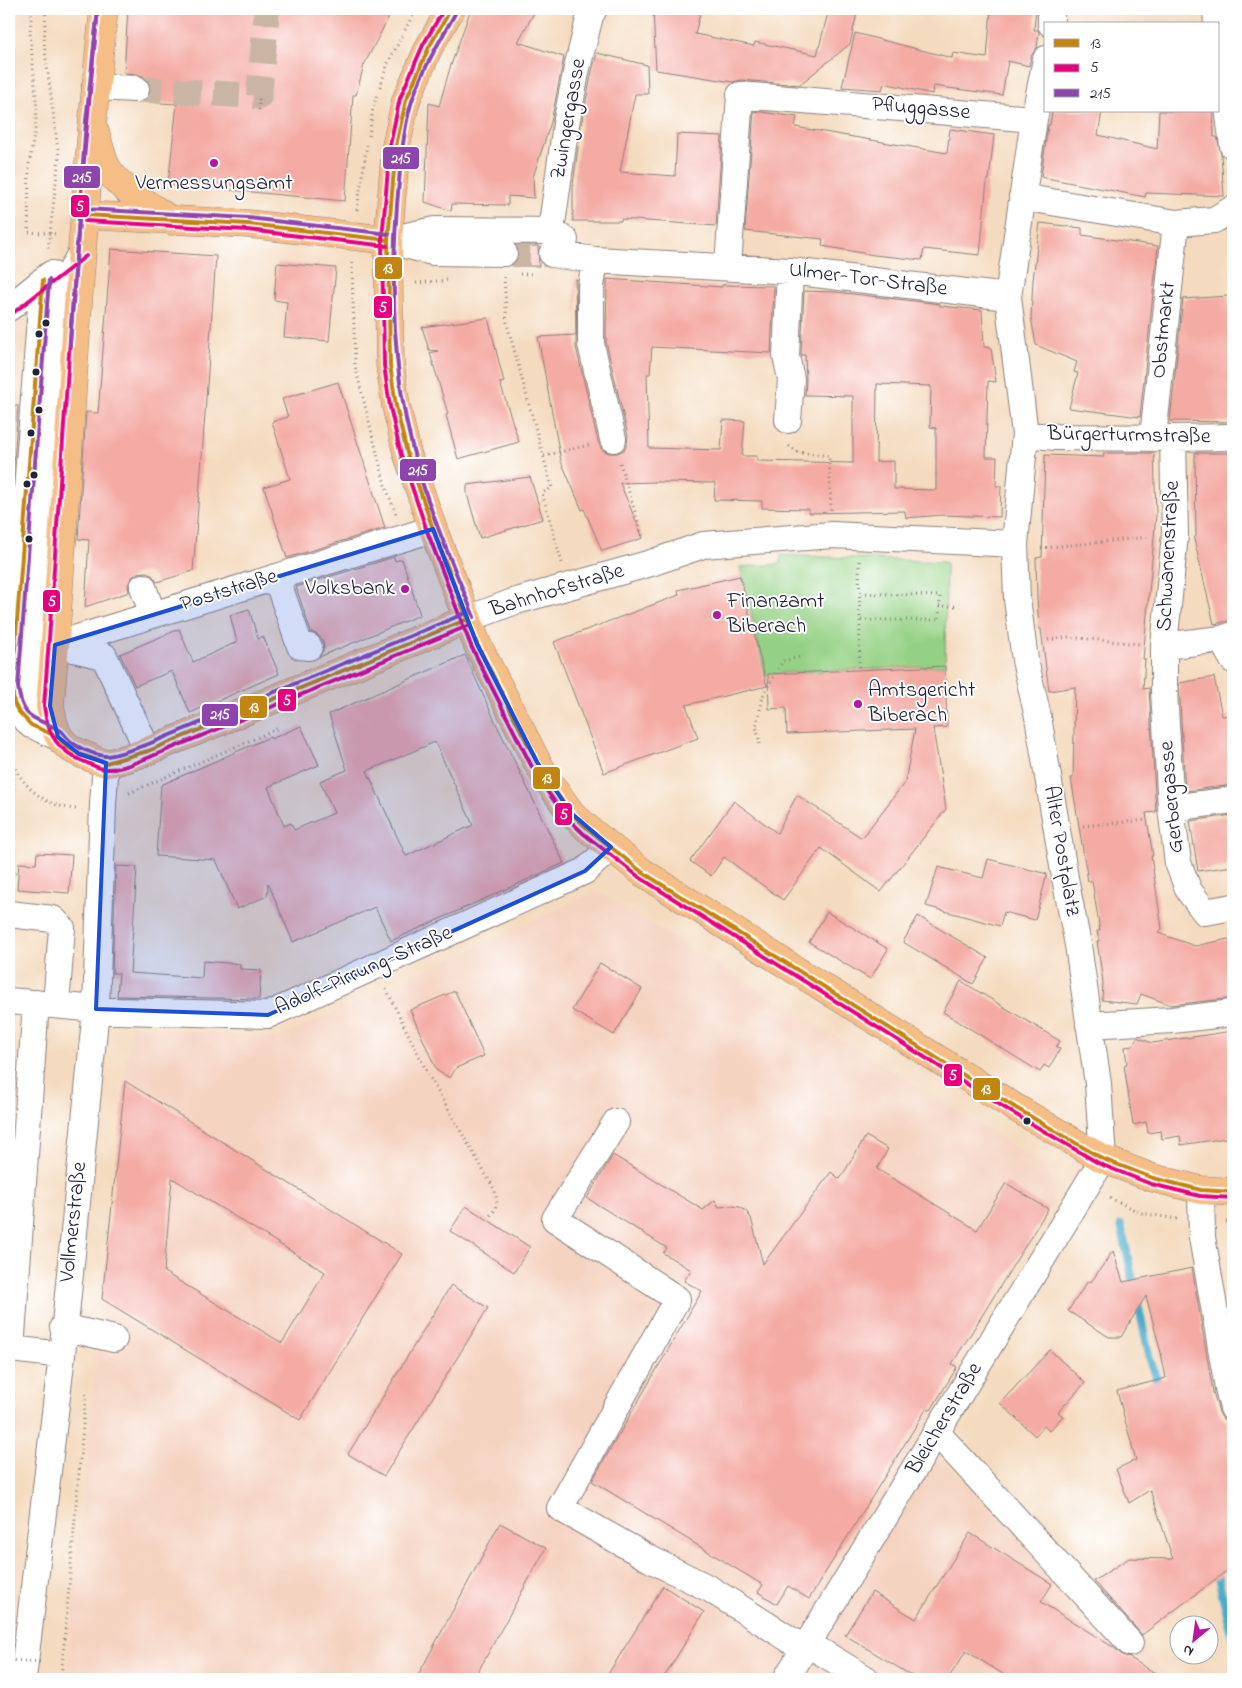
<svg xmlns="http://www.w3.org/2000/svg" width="1242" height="1688" font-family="'Indie Flower',sans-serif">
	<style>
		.built { fill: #f5d3c1 }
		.green { fill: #95d185; stroke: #5c7a60 }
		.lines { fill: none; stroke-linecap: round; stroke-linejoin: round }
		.stream { stroke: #4aabca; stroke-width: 8 }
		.building { fill: #f4aba4; fill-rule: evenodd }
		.minor-tunnel { stroke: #cab5a4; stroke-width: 26; stroke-dasharray: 26 13; stroke-linecap: butt }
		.minor-casing { stroke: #8b7e7c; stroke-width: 28 }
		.major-casing { stroke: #8b7e7c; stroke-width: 29 }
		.path { stroke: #8b7e7c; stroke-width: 3; stroke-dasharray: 1 4; stroke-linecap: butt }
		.minor { stroke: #fff; stroke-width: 26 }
		.major { stroke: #f6be87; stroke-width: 28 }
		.path-bridge { stroke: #8b7e7c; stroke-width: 3; stroke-dasharray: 1 4; stroke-linecap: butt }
		.bus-1-casing { stroke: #fff; stroke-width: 8 }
		.bus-2-casing { stroke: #fff; stroke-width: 8 }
		.bus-3-casing { stroke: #fff; stroke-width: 8 }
		.bus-1 { stroke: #c2850f; stroke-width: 4 }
		.bus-2 { stroke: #e5007d; stroke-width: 4 }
		.bus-3 { stroke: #8e44ad; stroke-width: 4 }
		.marked { fill: #1d4ed8; fill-opacity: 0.2; stroke: #1d4ed8; stroke-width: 4; stroke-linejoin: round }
		.poi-dot { fill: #b5179e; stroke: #fff; stroke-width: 2 }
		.bus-dot { fill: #22223b; stroke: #fff; stroke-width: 2 }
		.labels { text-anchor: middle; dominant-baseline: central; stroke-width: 4; stroke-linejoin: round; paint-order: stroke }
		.street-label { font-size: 22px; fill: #22223b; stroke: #fff }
		.poi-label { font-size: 22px; fill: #22223b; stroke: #fff; text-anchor: start }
		.line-badge { stroke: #fff; stroke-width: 2 }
		.badge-label { font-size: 14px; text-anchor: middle; font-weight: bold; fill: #fff }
	</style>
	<rect width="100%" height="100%" fill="#fff"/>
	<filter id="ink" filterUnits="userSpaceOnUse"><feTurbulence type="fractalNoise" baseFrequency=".02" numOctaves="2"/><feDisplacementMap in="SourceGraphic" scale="10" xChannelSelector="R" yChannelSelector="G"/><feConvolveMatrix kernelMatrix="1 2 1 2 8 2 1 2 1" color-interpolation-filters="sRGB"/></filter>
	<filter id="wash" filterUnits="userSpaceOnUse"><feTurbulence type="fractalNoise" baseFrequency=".0096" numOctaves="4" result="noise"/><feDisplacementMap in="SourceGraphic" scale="20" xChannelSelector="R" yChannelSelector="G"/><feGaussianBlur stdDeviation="1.12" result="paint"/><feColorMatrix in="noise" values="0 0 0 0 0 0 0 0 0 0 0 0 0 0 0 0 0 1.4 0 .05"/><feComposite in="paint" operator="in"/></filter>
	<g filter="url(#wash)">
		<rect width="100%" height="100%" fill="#f4dabe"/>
		<path class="built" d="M596,891L945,1103L1046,1167L1053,1182V1201L921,1436L1127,1650L1146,1652L1171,1679H66L102,1299L131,1025L277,1039Z"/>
		<path class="green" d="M780,555L946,562L945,666L783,673L766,676L740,567L781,564Z"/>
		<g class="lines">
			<path class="stream" d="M1121,1225L1150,1359L1160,1389
				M1216,1569L1233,1638"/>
		</g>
		<g id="blocks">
			<path class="building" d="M128,9H393L364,65L356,95H353L345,201L168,184L177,104L144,102L149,97L151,90L149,82L144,76L137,74L124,73Z
				M471,9H536L518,42L564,57L551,122L533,177L534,198L508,196V205L452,204L451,211L425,202L429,103L439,106L450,68Z
				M653,9H701L695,34L754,46L755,42L817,55L829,9H858L850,44L799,85L741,80L733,82L656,70Z
				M991,9H1036L1034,30H1038L1039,32L1037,48L1031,56L1029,66L1008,61L1002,95L933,86L932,94L884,83L882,90L842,87L855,33L952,58L953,53L987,58Z
				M597,53L647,65L648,94H635L620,172L675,176L677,134L722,136L716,226L621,219V221H573V185L581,126L592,71Z
				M754,111L797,117L795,127L947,153L950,129L994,135L989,180H987L980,255L924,249L922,260L874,255L822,246L823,239L745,231Z
				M1052,111H1102L1098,135L1157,149L1159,111H1213L1214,137H1217L1221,154L1224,196L1146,193L1145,197L1041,177L1048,125H1050Z
				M1040,223L1082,228V235L1158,246L1140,417L1069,408L1078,373L1074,372L1077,362L1036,345L1031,317L1033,280Z
				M517,246H538L539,266H511L517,260L519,253Z
				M111,249L216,256L202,456L193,571L157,582L152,575L146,572L138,573L131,578L128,585L129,592L85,607L89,540L78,539L86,412L98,413Z
				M277,263L336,268L329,341L284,337L287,302L274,300Z
				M575,279H577L576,347L598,442L602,450L609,453H617L624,450L627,444L628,436L606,342L607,279L722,287V285L774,286L771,353L652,347L650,374H647L649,448L721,450L723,420L745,421L742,456H757V461L853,463V396L805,395L806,380L805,355H801L804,291L835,292L940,304V306L982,310L984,347L991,348L996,382L988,381L986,457H997L996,486H1001L1000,517L942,515L906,518L905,511L809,513V509L762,508V501L714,500L715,483L657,482L620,483L643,538L602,551L584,509L582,510L561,461L538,337L576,335ZM877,384L931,386L930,427L936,428V490L894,489V461L876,462Z
				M1228,296L1233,335V422L1170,421L1183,299Z
				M488,318L504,382L500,383L519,442L458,459L446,415L448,414L430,353L438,351L429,350L422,327Z
				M338,382L385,528L287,558L264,487L290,479L272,422L288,417L282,399Z
				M9,405L18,406L9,532Z
				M1103,453H1154L1156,515L1143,659H1145L1143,689L1149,688L1156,812L1146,813L1153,856H1151L1162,929L1158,933L1195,946L1233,938V998L1171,1005L1141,994L1137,1004L1102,1000L1103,982L1097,941H1099L1097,931H1100L1092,881H1088L1071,778H1073L1075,687L1049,691L1041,629H1039L1037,597L1036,558L1042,557L1045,455L1104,457Z
				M1195,453H1233V620L1214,624L1194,539L1196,536Z
				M530,477L543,519L480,538L467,494V485Z
				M394,557L395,561L402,559L420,615L319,657L324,649L323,641L318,635L311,632L296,587Z
				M740,576L767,686L686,705L698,738L604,773L554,642L679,595L678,590Z
				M249,609L258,639L263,636L279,674L190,713L172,671L135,686L120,654L179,629L193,662L237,642L230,615Z
				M465,655L493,717L564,863L391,941L375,907L293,942L268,883L267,896L237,909L216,860L156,856L161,785L270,737L271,739L301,726L319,765L268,787L284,826L291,823L294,830L334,813L320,781L347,770L329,714ZM435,742L473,825L406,856L367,771Z
				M945,666L947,727L933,728L946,809L881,892L821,848L783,900L724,857L711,876L690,861L734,801L777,833L797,795L862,838L905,782L915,729L787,734L786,708L769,709L768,674Z
				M1214,677L1222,716L1229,715L1230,720H1233V785L1185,791L1179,683Z
				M1233,815V866L1198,871L1190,821Z
				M37,853L72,855L69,893L17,889L19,863L36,864Z
				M988,859L1047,874L1035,920L1004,912L1000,926L926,906L938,867L983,878Z
				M116,866L137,867L130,973L202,978L203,961L240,964V969L261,970L259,999L117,996L119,973H112Z
				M827,912L888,949L870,979L809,942Z
				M918,916L988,958L973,984L903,942Z
				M600,963L642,989L614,1035L572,1010Z
				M961,981L1060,1041L1056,1047L1060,1049L1049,1068L1044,1065L1040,1072L943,1012Z
				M455,991L484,1056L456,1068L450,1078L437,1071L410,1010Z
				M1233,1031V1137L1181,1145L1180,1136L1162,1139L1161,1131L1148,1133L1146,1122L1133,1125L1124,1065L1127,1064L1125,1047L1133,1046L1137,1037L1152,1043Z
				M125,1081L402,1254L300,1420L102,1299ZM172,1178L325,1272L282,1343L164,1272Z
				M866,1136L888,1149L877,1169L977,1230L1006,1183L1048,1209L952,1364L957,1367L931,1410L927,1408L809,1599L788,1586L777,1604L758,1592L763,1585L592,1481L702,1291L684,1281L691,1270L663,1253L667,1248L587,1198L613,1155L703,1210L715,1200L719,1207L733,1206L740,1207L746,1211L751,1218L763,1264L831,1172L840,1179Z
				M466,1206L530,1247L514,1272L450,1231Z
				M1113,1251L1123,1282L1192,1268L1213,1392L1219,1412L1222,1418L1228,1422L1233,1444V1566L1142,1635L1094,1581L1129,1558L1173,1559L1150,1490L1129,1503L1116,1469L1136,1460L1117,1391L1166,1378L1161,1353L1146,1296L1121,1337H1109L1068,1311L1088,1281L1091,1282Z
				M451,1285L488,1308L384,1476L348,1454Z
				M1050,1350L1085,1383L1058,1412L1063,1416L1049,1431L1044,1426L1035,1436L1000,1403Z
				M500,1523L546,1548L474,1679H416Z
				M970,1533L1052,1584L1041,1602L1113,1647L1125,1657L1130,1658L1165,1679H1011L966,1651L948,1679H917L845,1635L872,1592L916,1619Z
				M663,1586L704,1612L663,1679H605Z"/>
		</g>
	</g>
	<g filter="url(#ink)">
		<use href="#blocks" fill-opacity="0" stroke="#8b7e7c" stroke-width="1"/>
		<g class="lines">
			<path class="minor-tunnel" d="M136,89L259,96L267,9
				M504,253L552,254"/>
			<g class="minor-casing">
				<path id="minor" d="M1216,9L1217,24
					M1051,24V9
					M1218,32L1233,146
					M95,87L136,89
					M1022,197L1176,223L1214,220L1231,210
					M551,231L566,124L577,68L590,16L594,9
					M388,240L435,230L551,231L565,240
					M393,242L432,252L504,253
					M552,254L595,260L790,271L1008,297
					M595,260L591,286V344L613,439
					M728,266L740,95L1034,119
					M43,280L12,687C13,692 13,698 14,703C20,722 42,730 58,737
					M9,308L51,274
					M788,420L791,379L786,356L790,271
					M1025,434L1056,437L1173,438L1233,437
					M1153,437L1176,223
					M1173,438L1175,535L1164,646L1221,639L1233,635
					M276,577L300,646L309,647
					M143,587L153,615
					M468,619L513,602L651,563L703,545L832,535L1015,544
					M1221,639L1233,660
					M55,645L433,529
					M56,645L104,656L148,751
					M1164,646V691L1171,808L1178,863L1189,891L1205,912L1233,907
					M31,725L64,284L82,251
					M1171,808L1233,800
					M9,914L53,919L62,928L56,1005
					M9,1001L119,1011L268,1015L585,871L611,847
					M36,1003L11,1349L62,1355
					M1089,1025L1172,1020L1233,1013
					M616,1122L555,1219L677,1299L560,1508L650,1559L710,1589L805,1649
					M1201,1190L1202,1237L1228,1388L1233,1408
					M63,1327L114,1339
					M937,1433L1130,1643
					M808,1644L866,1679
					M23,1679L62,1355L96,1009L103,804L106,763
					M786,1679L1103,1159L1098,1084L1078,945L1065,878L1038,717L1025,660L1017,599L1015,544L1025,434L1008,297L1034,119L1046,59"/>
			</g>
			<g class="major-casing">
				<path id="major" d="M104,9C78,240 69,474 50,706C55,735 60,747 89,757C94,759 102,763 107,763C121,762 136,755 148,751L468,619
					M451,9L429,47L406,100L396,146L388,240L390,365L396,406L407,453L433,529L477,644L537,762L552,787L571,813L588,829L642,872L781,961L1016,1108L1103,1159L1153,1178L1201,1190L1233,1192
					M95,132C99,143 101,156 106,166C118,189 151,206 172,221
					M85,215L248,224L388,240"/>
			</g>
			<path class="path" d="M32,9L30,32L37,109L35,130L29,164L28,232L58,234
				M46,9L44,43L59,157L48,249
				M405,30L416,9
				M380,87L388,63L402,36
				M259,110V96
				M369,136L373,107L378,93
				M357,210L367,145
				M352,263L355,366L385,485L396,514
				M520,274H534
				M504,277L507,324L552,488L542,493L562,563
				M416,283L449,280
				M789,446L797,452L829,456L831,510
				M544,456L589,445
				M620,463L643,538
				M1041,548L1149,537
				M859,561L860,620H939L940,596L859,593
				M939,606H959
				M1048,640L1069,637L1139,644
				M859,667L860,620
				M760,744L756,726L764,693L783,661L803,656
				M9,755C21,786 43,806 76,809
				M129,793L279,728
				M1083,826L1146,820
				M10,873H18
				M9,884L12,849L14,769
				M386,989L429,1076L494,1189C498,1201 498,1208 489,1217
				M1110,1198L1141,1213L1177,1219
				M1226,1222L1233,1221
				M61,1679L86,1391"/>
			<use href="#minor" class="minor"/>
			<use href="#major" class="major"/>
			<path class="path-bridge" d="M9,1660L43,1662"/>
			<g class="bus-1-casing">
				<path id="bus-1" d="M451,9L429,47L406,100L396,146L388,240L390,365L396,406L407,453L433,529L477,644L537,762L552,787L571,813L588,829L642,872L1016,1108L1103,1159L1153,1178L1201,1190L1233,1192
					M85,215L248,224L388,240
					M43,280L12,687L14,703L18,711L31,725L58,737L66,746L79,754L106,763L148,751L468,619"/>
			</g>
			<g class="bus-2-casing">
				<path id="bus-2" d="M98,9C74,241 62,473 44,706C48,737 58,751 87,763C93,765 99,769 106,769C121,770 137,762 150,757L470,625
					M444,9L423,45L400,98L390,145L382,240L384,365L390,407L401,455L427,531L471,646L531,765L547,791L566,817L584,834L639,877L1013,1113L1100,1164L1151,1184L1200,1196L1233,1198
					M85,221L247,230L387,246
					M13,313L86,256"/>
			</g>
			<g class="bus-3-casing">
				<path id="bus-3" d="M456,12C440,41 421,71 411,104C402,136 400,171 397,205C391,287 392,369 413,450C427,507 452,562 474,617
					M85,209L248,218L389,234
					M49,280L18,687C23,723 36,716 61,731C64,734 66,737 69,740C77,748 93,754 104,756C113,757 136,748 146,745L466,613
					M70,345L86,121L98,9"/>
			</g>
			<use href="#bus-1" class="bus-1"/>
			<use href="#bus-2" class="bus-2"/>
			<use href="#bus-3" class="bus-3"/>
		</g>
	</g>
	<path class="marked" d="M433,529L477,644L537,762L571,813L611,847L585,871L268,1015L96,1009L106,763L79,754L58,737L50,706L55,645Z"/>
	<g class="poi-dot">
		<circle cx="214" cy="163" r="5"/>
		<circle cx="405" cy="589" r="5"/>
		<circle cx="717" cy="615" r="5"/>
		<circle cx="858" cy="704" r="5"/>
	</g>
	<g class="bus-dot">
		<circle cx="46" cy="323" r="4.5"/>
		<circle cx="39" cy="334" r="4.5"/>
		<circle cx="36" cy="372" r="4.5"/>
		<circle cx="39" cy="410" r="4.5"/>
		<circle cx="31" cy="433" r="4.5"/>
		<circle cx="34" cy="475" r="4.5"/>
		<circle cx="27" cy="484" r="4.5"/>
		<circle cx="29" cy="539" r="4.5"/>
		<circle cx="1027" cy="1121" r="4.5"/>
	</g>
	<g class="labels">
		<g class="street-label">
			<text transform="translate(921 109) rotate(5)">Pfluggasse</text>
			<text transform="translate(569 119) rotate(-80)">Zwingergasse</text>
			<text transform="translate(868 280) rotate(7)">Ulmer-Tor-Straße</text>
			<text transform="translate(1164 330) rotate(-84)">Obstmarkt</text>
			<text transform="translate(1129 436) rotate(1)">Bürgerturmstraße</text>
			<text transform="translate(1169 556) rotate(-87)">Schwanenstraße</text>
			<text transform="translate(229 591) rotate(-17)">Poststraße</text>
			<text transform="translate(557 591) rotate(-17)">Bahnhofstraße</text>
			<text transform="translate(1172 797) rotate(-95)">Gerbergasse</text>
			<text transform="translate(1061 851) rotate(80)">Alter Postplatz</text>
			<text transform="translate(364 971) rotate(-24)">Adolf-Pirrung-Straße</text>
			<text transform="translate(74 1222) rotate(-84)">Vollmerstraße</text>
			<text transform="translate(945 1419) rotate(-59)">Bleicherstraße</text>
		</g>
		<g class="poi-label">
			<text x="214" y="184" text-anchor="middle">Vermessungsamt</text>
			<text x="395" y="589" text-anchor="end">Volksbank</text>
			<text x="727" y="602">Finanzamt<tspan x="727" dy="25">Biberach</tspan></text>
			<text x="868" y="691">Amtsgericht<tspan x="868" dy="25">Biberach</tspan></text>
		</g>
	</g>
	<g class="line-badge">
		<rect x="382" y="146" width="38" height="24" rx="5" fill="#8e44ad"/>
		<rect x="63" y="165" width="38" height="24" rx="5" fill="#8e44ad"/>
		<rect x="70" y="194" width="20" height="24" rx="5" fill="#e5007d"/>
		<rect x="374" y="256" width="29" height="24" rx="5" fill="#c2850f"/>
		<rect x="373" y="295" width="20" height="24" rx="5" fill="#e5007d"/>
		<rect x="399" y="458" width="38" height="24" rx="5" fill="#8e44ad"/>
		<rect x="42" y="589" width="19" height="24" rx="5" fill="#e5007d"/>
		<rect x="277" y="688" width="20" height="24" rx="5" fill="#e5007d"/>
		<rect x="239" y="695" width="29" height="24" rx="5" fill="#c2850f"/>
		<rect x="201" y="703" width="38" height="24" rx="5" fill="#8e44ad"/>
		<rect x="532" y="766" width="29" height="24" rx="5" fill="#c2850f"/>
		<rect x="554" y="802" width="19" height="24" rx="5" fill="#e5007d"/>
		<rect x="943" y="1063" width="20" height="24" rx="5" fill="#e5007d"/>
		<rect x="972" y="1077" width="29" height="24" rx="5" fill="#c2850f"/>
	</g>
	<g class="badge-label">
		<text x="401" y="163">215</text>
		<text x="82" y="182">215</text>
		<text x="80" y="211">5</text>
		<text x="388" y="273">13</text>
		<text x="383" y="312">5</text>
		<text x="418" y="475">215</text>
		<text x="52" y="606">5</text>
		<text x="287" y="705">5</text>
		<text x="254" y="712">13</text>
		<text x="220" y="719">215</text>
		<text x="547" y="783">13</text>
		<text x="564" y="819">5</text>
		<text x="953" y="1080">5</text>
		<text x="986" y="1094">13</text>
	</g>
	<rect width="1242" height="1688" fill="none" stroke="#fff" stroke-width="30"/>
	<rect x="1044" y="22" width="175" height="90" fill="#ffffff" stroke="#a7a7b1"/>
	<rect x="1054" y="39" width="25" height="8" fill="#c2850f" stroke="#a7a7b1"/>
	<text x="1090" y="48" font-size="15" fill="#22223b">13</text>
	<rect x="1054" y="64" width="25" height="8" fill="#e5007d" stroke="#a7a7b1"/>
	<text x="1090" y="72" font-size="15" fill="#22223b">5</text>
	<rect x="1054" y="89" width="25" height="8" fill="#8e44ad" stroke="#a7a7b1"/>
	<text x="1090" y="98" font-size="15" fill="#22223b">215</text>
	<g transform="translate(1194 1640) rotate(209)"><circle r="24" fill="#ffffff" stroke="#a7a7b1"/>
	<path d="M0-4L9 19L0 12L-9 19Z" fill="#b5179e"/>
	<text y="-8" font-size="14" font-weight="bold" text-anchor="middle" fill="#22223b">N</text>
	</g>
</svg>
